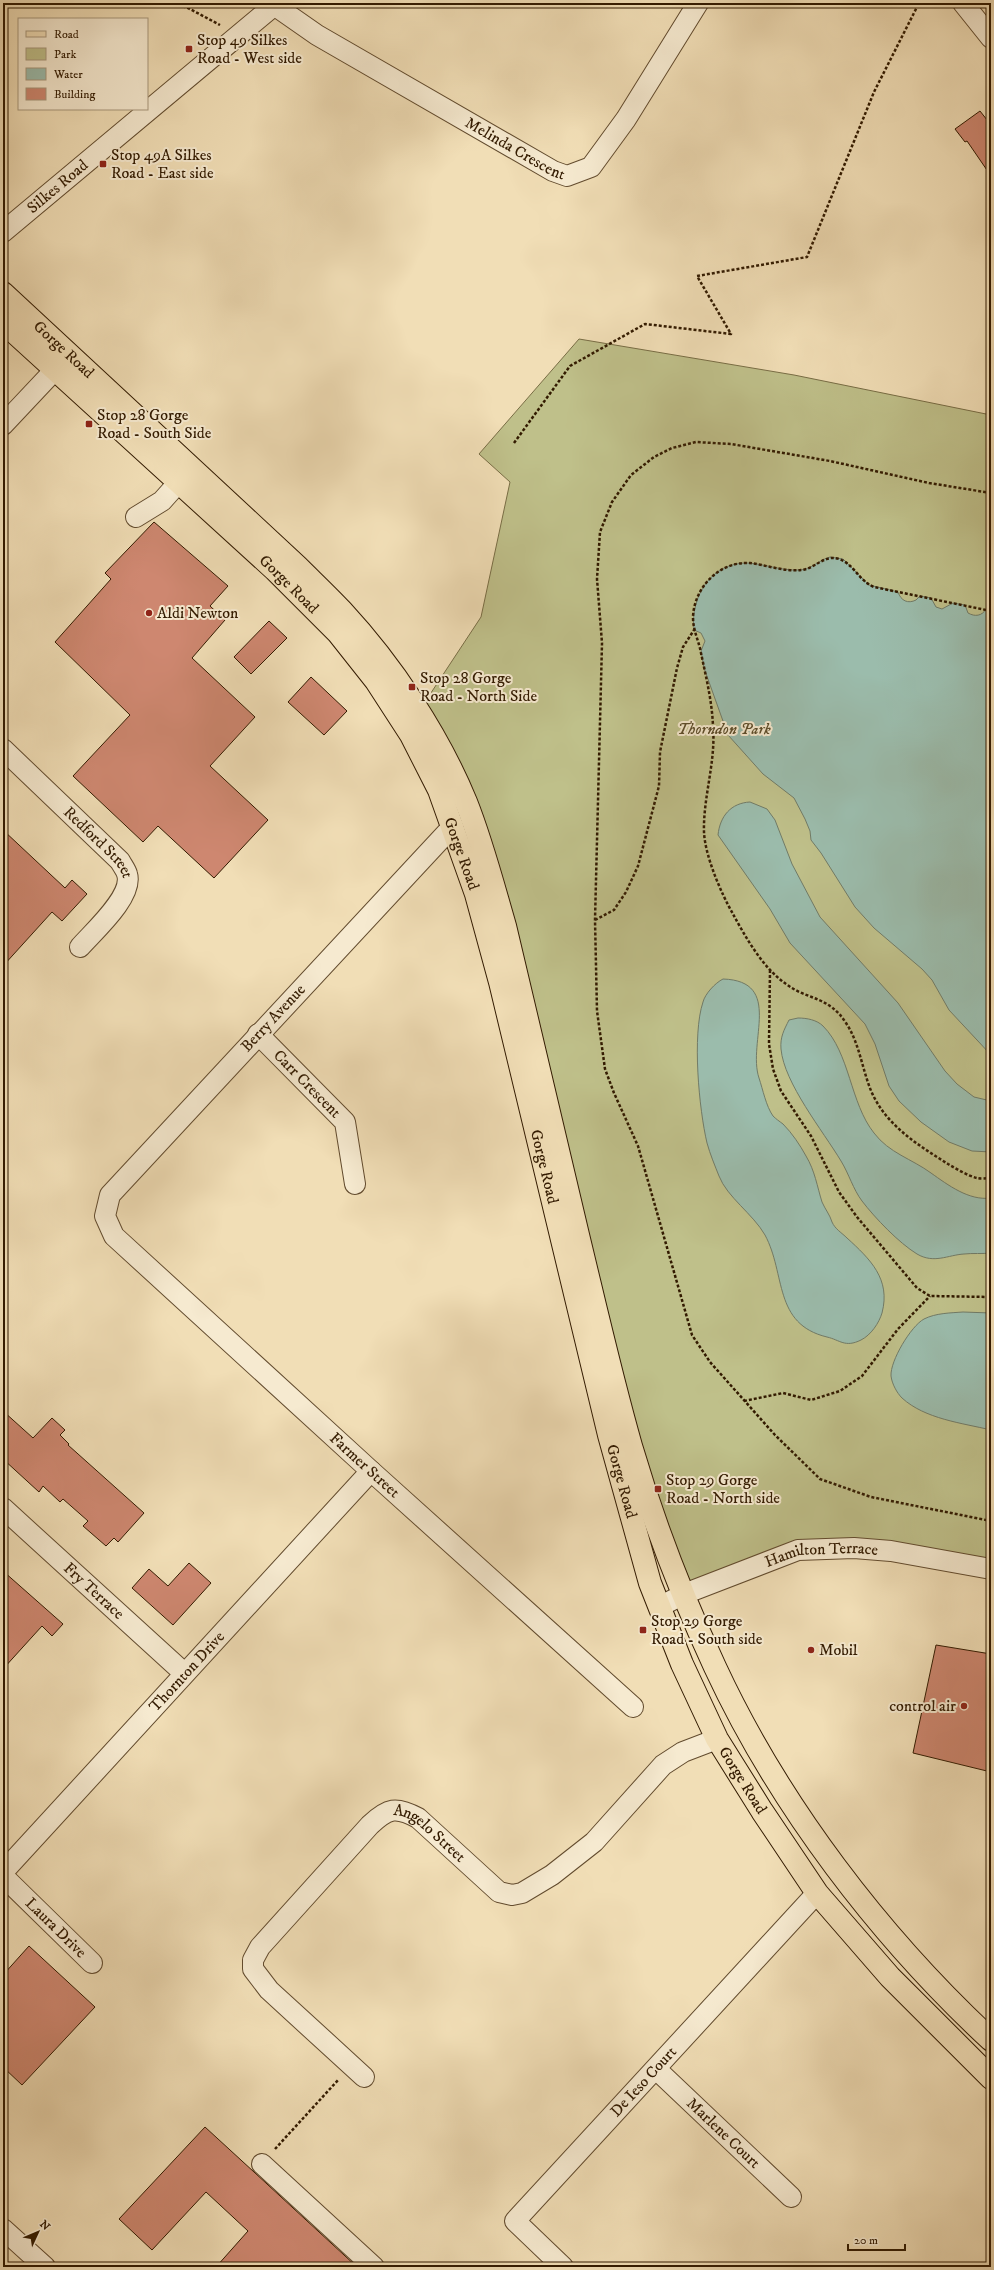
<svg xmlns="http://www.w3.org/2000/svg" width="994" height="2270" font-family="'IM FELL DW Pica',serif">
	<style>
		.green { fill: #bfc08a; stroke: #786d45 }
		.water { fill: #9bbcac; stroke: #717b67 }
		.building { fill: #ce8770; stroke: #321a00 }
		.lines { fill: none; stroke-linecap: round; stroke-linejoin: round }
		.minor-casing { stroke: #624b2e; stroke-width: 22 }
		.major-casing { stroke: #321a00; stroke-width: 24 }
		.path { stroke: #321a00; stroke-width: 2.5; stroke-dasharray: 3 2; stroke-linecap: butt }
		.minor { stroke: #f6ead0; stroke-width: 20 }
		.major { stroke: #f1deb6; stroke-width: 22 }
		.poi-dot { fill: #8f2418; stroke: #f6ead0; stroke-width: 1.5 }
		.labels { text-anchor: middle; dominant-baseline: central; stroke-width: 4; stroke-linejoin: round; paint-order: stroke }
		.poi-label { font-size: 16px; fill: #321a00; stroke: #f6ead0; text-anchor: start }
		.street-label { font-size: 16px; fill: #321a00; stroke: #f6ead0 }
		.park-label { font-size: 16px; font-style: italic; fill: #5c4c29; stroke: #f6ead0 }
	</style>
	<rect width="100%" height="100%" fill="#f1deb6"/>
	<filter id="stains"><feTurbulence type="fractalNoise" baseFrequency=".005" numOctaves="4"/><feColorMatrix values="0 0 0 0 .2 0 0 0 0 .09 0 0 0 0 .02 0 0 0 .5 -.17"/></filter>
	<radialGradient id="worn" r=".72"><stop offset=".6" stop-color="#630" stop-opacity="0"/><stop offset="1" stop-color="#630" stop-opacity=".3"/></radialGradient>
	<path class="green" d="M579,339L794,375L991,415V1569L829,1548L684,1594L419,711L481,617L510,482L479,454Z"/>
	<path class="water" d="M830,557L843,559L869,585L898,592C901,601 908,604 916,600L920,596L931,598L936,607L942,609L953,603L965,605L968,613C975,617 982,616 986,609L991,610V1055L949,1010L932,980L922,969L874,928L855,907L821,853L811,840L810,831L805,819L794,798L763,774L728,735L704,668L701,651L705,641L701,633L694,630C690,597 711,562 748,563C765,564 782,571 799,570C811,570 819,560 830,557Z
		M750,802L767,809L775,820L792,864L820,917L898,1003L945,1071L957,1084L974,1097L991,1101V1152L972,1151L949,1142L921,1122L899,1101L889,1086L875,1044L865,1024L790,943L770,909L718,835C720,816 731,803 750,802Z
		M723,979C784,981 747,1042 759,1078C763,1090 766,1106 773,1116C776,1119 779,1121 783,1124C792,1133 800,1145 806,1156C815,1171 817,1186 822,1202C825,1209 830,1215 832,1222C835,1229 842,1233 847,1238C870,1259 891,1279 882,1313C879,1323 871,1335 861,1340C845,1348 840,1340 827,1337C773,1324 786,1274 765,1235C753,1214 727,1197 719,1176C715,1166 710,1154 707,1143C699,1109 692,1035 703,1002C705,994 715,983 723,979Z
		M798,1018C807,1018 817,1020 823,1026C850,1053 850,1103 874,1133C889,1153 912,1159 931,1173C948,1185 969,1201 991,1198V1253C982,1254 973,1253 964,1254C948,1255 934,1264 917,1254C899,1243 875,1218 862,1201C853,1189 849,1174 841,1161C823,1131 784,1083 781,1049C780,1037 784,1030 789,1020Z
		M963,1312L991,1313V1430C962,1423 925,1419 902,1398C897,1393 892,1384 891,1376C890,1361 911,1326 924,1319C936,1313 950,1313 963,1312Z"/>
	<path class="building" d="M980,111L991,125V176L967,141L965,142L955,129Z
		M154,522L228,586L210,606L225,620L192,658L255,717L210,766L268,820L214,878L158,826L143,842L73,776L130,715L55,642L111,579L105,573Z
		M269,621L287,638L251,674L234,657Z
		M311,677L347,711L324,735L288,702Z
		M3,830L65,888L72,880L87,894L62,921L52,912L3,966Z
		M3,1411L33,1438L52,1418L65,1430L60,1435L69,1444L68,1445L144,1513L118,1542L114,1538L106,1546L83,1526L88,1521L63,1499L60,1502L43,1486L39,1492L3,1459Z
		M189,1563L211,1583L173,1625L132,1588L149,1569L168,1586Z
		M3,1571L63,1624L52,1636L42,1626L3,1669Z
		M936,1645L991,1654V1772L913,1753Z
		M29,1946L95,2007L22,2085L3,2067V1975Z
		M205,2127L254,2172L357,2267H216L248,2231L206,2192L152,2250L119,2219Z"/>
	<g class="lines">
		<g class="minor-casing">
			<g id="minor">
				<path d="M963,3L991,38"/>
				<path id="s1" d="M274,5L317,35L553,171L567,176L591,167L626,119L698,3"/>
				<path id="s2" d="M3,232L277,3"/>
				<path d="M3,425L66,358"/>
				<path d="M136,517L162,501L179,482"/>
				<path id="s3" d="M3,749L120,861C122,865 126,870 127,874C134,896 93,932 80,947"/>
				<path id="s4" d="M453,826L110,1195L105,1216L114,1236L371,1471L633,1707"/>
				<path id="s5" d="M258,1034L345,1122L355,1184"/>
				<path id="s6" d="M3,1508L184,1673"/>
				<path id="s7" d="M659,1607L684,1594L798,1550L854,1548L891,1551L991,1569"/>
				<path id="s8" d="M3,1872L371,1471"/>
				<path id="s9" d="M3,1876L92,1963"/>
				<path id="s10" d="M656,2069L791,2197"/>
				<path id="s11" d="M364,2077L269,1990L253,1969V1960L260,1947L370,1825C388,1808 396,1806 418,1818L499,1892L512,1895L522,1893L552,1875L594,1842L663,1765L683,1752L717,1739"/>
				<path d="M262,2164L374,2267"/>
				<path d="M3,2229L45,2267"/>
				<path id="s12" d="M563,2267L515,2221L817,1893"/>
			</g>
		</g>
		<g class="major-casing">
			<g id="major">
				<path id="s13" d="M3,293L297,566C312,581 328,596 342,611C392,665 438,734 466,802C482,842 493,885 505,926C529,1029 554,1132 578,1235C595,1305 611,1376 631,1446C653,1521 682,1596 715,1667C779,1805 880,1937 991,2040"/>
				<path id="s14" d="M3,322L275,570L338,633L376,681L411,735L439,790L476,894L500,982L609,1435L650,1583L682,1664L717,1739L762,1811L817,1893L890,1977L991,2078"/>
			</g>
		</g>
		<path class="path" d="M173,3L188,8L220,25
			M514,443L570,366L645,324L731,334L697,276L807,257L874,92L919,3
			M991,493L929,483L830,461L731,444L696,442L672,448L654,457L631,475L612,502L600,532L597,579L602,643L595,920L597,1011L605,1069L614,1093L638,1146L692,1335L710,1362L775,1435L820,1479L871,1497L991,1521
			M991,611L874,587C859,581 854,564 839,559C824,554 815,569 801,570C785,572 766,565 750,563C719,561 694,588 693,617C693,631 699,641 701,653C706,677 712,701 713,726C716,762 703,797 704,832C705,856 721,893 733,914C746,938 763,968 786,984C807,1000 829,996 846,1023C860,1044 862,1070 872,1093C887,1126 918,1145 948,1164C957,1169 968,1176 977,1178C981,1179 987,1178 991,1178
			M595,920L614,910L626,892L638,866L659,786L660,752L677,668L683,647L694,630
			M770,970L769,1044L773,1069L781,1091L811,1136L839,1192L857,1217L917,1288L930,1296L991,1297
			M744,1401L783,1393L811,1400L840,1391L862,1376L898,1329L930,1296
			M275,2149L339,2079"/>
		<use href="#minor" class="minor"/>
		<use href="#major" class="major"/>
	</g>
	<g class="poi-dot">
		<rect x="185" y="45" width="8" height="8" rx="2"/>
		<rect x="99" y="160" width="8" height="8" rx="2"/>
		<rect x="85" y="420" width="8" height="8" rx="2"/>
		<circle cx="149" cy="613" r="4"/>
		<rect x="408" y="683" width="8" height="8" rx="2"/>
		<rect x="654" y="1485" width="8" height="8" rx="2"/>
		<rect x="639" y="1626" width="8" height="8" rx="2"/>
		<circle cx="811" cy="1650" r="4"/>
		<circle cx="964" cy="1706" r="4"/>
	</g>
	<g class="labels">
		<g class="poi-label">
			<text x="197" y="40">Stop 49 Silkes<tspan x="197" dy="18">Road - West side</tspan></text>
			<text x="111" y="155">Stop 49A Silkes<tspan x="111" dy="18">Road - East side</tspan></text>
			<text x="97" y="415">Stop 28 Gorge<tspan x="97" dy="18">Road - South Side</tspan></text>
			<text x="157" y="613">Aldi Newton</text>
			<text x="420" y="678">Stop 28 Gorge<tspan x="420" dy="18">Road - North Side</tspan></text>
			<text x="666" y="1480">Stop 29 Gorge<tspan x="666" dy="18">Road - North side</tspan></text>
			<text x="651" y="1621">Stop 29 Gorge<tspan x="651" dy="18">Road - South side</tspan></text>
			<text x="819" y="1650">Mobil</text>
			<text x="956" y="1706" text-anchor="end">control air</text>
		</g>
		<g class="street-label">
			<text stroke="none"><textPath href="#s1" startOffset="281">Melinda Crescent</textPath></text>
			<text stroke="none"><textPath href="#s2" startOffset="71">Silkes Road</textPath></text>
			<text stroke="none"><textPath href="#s13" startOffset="83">Gorge Road</textPath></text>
			<text stroke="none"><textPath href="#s14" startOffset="388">Gorge Road</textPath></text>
			<text stroke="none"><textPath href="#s3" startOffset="134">Redford Street</textPath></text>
			<text stroke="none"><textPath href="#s14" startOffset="712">Gorge Road</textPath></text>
			<text transform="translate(273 1018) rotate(-47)">Berry Avenue</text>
			<text stroke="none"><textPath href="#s5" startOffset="70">Carr Crescent</textPath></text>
			<text stroke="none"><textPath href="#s14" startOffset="1036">Gorge Road</textPath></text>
			<text stroke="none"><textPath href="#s4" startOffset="887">Farmer Street</textPath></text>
			<text stroke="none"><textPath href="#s14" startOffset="1360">Gorge Road</textPath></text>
			<text stroke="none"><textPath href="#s7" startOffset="173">Hamilton Terrace</textPath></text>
			<text stroke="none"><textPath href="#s6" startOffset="123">Fry Terrace</textPath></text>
			<text stroke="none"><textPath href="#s8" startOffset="272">Thornton Drive</textPath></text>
			<text stroke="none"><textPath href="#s14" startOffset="1684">Gorge Road</textPath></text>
			<text stroke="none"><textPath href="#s11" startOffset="415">Angelo Street</textPath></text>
			<text stroke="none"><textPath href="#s9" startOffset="74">Laura Drive</textPath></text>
			<text stroke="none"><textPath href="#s12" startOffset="256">De Ieso Court</textPath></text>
			<text stroke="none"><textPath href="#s10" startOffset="93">Marlene Court</textPath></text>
		</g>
		<g class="park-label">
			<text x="724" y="729">Thorndon Park</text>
		</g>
	</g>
	<rect width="994" height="2270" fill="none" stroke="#f1deb6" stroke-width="16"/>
	<rect x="4" y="4" width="986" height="2262" fill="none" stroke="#321a00" stroke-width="2"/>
	<rect x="8" y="8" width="978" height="2254" fill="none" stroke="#321a00"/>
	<rect x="18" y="18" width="130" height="92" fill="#f6ead0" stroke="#a8977d"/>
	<rect x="26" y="31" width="20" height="6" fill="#f1deb6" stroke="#a8977d"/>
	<text x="54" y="38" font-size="12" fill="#321a00">Road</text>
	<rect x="26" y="48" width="20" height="12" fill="#bfc08a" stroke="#a8977d"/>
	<text x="54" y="58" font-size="12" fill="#321a00">Park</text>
	<rect x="26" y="68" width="20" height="12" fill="#9bbcac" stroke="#a8977d"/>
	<text x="54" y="78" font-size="12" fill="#321a00">Water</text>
	<rect x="26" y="88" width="20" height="12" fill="#ce8770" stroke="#a8977d"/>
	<text x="54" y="98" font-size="12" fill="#321a00">Building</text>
	<g transform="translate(38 2232) rotate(46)" stroke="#f6ead0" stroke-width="3" paint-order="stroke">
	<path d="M0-3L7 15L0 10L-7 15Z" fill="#321a00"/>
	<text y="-6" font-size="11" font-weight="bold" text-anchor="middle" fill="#321a00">N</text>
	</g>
	<path d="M848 2244v6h57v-6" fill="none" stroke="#321a00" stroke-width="2"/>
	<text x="854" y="2244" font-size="12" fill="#321a00" stroke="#f6ead0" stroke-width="3" paint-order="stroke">20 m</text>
	<rect width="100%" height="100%" filter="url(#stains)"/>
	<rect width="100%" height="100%" fill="url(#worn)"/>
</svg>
